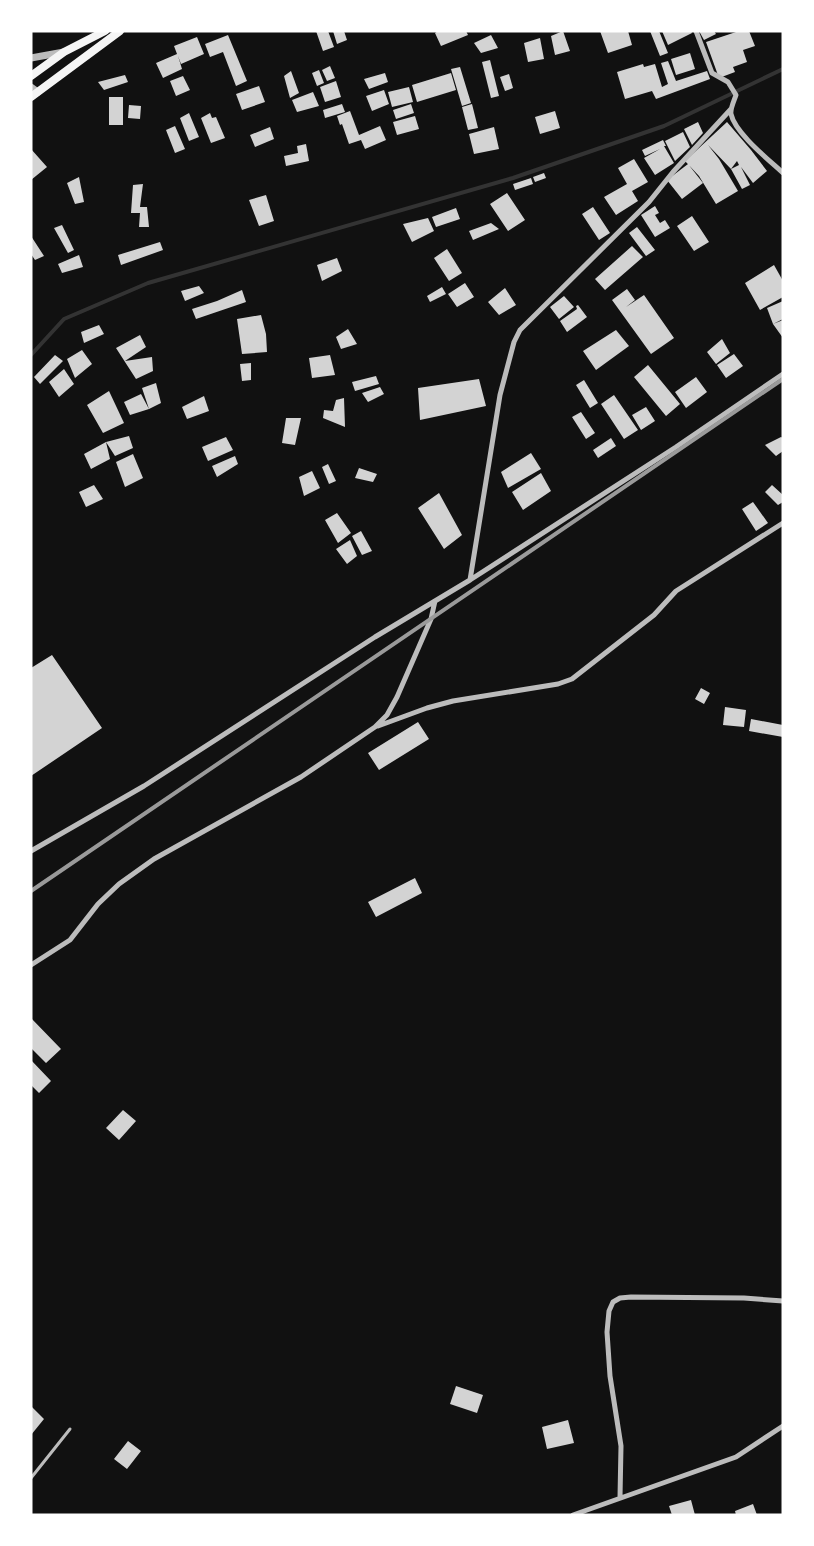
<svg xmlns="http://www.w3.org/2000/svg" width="814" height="1546" font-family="Montserrat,sans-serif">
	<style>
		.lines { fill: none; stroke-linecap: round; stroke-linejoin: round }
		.stream { stroke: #333; stroke-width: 4 }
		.building { fill: #d3d3d3 }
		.service { stroke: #bcbcbc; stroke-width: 3 }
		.minor { stroke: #bcbcbc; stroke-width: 5 }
		.tertiary { stroke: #bcbcbc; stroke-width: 7 }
		.secondary { stroke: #f5f5f5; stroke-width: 8 }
		.rail { stroke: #9a9a9a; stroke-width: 4 }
	</style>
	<rect width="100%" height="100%" fill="#111"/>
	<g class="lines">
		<path class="stream" d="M31,355L64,319L148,283L513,178L664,126L783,69"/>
	</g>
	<path class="building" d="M316,31H328L334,47L323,51Z
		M333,31H344L347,40L337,44Z
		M438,31H466L468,35L441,46L435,33Z
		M563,31L570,51L555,55L551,36Z
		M600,31H628L632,45L608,53Z
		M650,31H659L668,53L660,56Z
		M662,31H691L692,33L668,45Z
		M699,31H714L716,34L704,40Z
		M739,31H749L755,46L743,50L747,62L733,67L735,72L719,78L706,42Z
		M228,35L247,81L236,86L223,52L210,57L205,44Z
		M491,35L498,48L481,53L474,43Z
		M197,37L204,54L181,64L178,56L182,69L163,78L156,63L177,54L174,46Z
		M540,38L544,59L528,62L524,43Z
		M690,53L695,69L676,75L671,59Z
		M490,60L499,96L491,98L482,62Z
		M668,61L676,81L707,71L710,79L656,99L652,91L625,99L617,72L643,64L644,67L655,64L662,87L668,84L661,63Z
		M330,66L335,78L327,81L322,70Z
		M460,67L471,103L462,106L451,69Z
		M319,70L324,83L317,86L312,73Z
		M291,71L299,93L290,98L284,76Z
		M385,73L388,82L369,89L364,79Z
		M451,73L456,90L417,102L412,85Z
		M509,74L513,88L505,91L500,77Z
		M125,75L128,82L104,90L98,82Z
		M183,76L190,90L176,96L170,81Z
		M336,81L341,97L325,102L320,87Z
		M259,86L265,102L242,110L236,94Z
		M409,87L413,102L392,107L388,92Z
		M384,90L389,104L372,111L366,96Z
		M313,92L319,106L297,112L292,100Z
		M109,97H123V125H109Z
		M342,104L345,112L325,118L323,110Z
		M411,104L414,113L396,119L393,110Z
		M472,104L478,128L468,130L462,107Z
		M129,105L141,106L140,119L128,118Z
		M350,111L359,135L380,126L386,140L365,149L361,140L349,144L342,124L340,125L337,116Z
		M555,111L560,128L540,134L535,117Z
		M189,113L199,137L189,141L180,118Z
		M210,113L212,118L216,117L225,138L211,143L201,118Z
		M415,116L419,129L397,135L393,122Z
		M698,122L703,133L692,145L684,129Z
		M727,122L751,150L767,171L753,183L741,167L750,185L742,189L731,169L739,165L737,161L731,169L708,145L719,159L738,191L716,204L699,176L685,161Z
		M175,126L185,149L175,153L166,130Z
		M270,127L274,139L255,147L250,135Z
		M494,127L499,149L474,154L469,134Z
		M683,132L690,147L675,161L665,141Z
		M663,140L666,146H664L674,163L655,175L644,158L660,149L645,156L642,150Z
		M306,144L309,161L286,166L284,156L298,153L297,146Z
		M31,149L47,167L31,180Z
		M634,159L648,182L632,191L638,201L616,215L604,197L627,184L618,168Z
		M688,164L703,183L682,199L667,180Z
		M544,173L546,178L535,182L533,177Z
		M79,177L84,202L75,204L67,183Z
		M531,178L533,184L515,190L513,184Z
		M143,184L140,207H147L149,227H139L140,213H131L133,185Z
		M507,193L525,220L508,231L490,204Z
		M266,195L274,221L259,226L249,200Z
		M655,206L659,213L655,215L660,223L665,220L670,228L655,237L641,215Z
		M593,207L610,233L599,240L582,214Z
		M456,208L460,219L436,227L432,217Z
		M692,216L709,242L694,251L677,226Z
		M428,218L434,231L412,242L403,224Z
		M491,223L499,229L473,240L469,231Z
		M62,225L74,250L68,253L54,228Z
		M637,227L655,250L646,256L629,233Z
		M31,236L44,256L35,260L31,254Z
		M160,242L163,250L121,265L118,255Z
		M632,246L643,257L605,290L595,279Z
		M447,249L462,273L449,281L434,258Z
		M79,255L83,267L62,273L58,264Z
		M337,258L342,271L322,281L317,265Z
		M774,265L783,281V297L760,310L745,283Z
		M465,283L474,297L457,307L448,294Z
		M199,286L204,293L185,301L181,291Z
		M442,287L446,294L430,302L427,296Z
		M505,288L516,305L499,315L488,302Z
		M627,289L635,300L626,307L644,295L674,338L651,354L612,300Z
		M242,290L246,302L196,319L192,309L217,301Z
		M564,296L574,307L559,319L550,307Z
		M783,301V319L773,324L767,308Z
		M578,305L587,317L567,332L560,321L577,309L576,306Z
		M261,315L266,334L267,352L242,354L237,319Z
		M783,320V338L773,324Z
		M99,325L104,334L84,343L81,332Z
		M348,329L357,344L341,349L336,337Z
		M616,330L629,346L596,370L583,351Z
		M140,335L146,347L125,361L152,357L153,371L136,379L116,348Z
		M722,339L730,353L716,364L707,352Z
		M82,350L92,364L75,378L67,359Z
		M734,354L743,366L726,378L717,365Z
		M55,355L63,361L40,384L34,377Z
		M330,355L335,375L312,378L309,358Z
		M251,363V380L242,381L240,364Z
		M648,365L680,404L666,416L634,377Z
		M64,369L74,384L59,397L49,382Z
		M376,376L379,384L355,391L352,382Z
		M696,377L707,392L686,408L675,392Z
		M479,379L486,406L420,420L418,388Z
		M584,380L598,403L590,408L576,385Z
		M156,383L161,403L149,409L130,415L124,402L141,394L149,409L142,388Z
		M380,387L384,394L368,402L362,393Z
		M109,391L124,423L103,433L87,405Z
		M614,395L638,430L624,439L601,404Z
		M204,396L209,411L187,419L182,407Z
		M344,398L345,427L323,418L324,410L333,411L336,400Z
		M646,407L655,421L641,430L632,415Z
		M581,412L595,433L586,439L572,417Z
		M286,418H301L295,445L282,443Z
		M129,436L133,448L115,456L106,442Z
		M226,437L233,450L208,461L202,447Z
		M781,437L783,438V451L776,456L765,445Z
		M611,438L616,446L598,458L593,450Z
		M106,442L110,459L91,469L84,454Z
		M531,453L541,469L508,488L501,472Z
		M133,454L143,478L125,487L116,462Z
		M235,456L238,464L217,477L212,466Z
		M328,464L336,481L329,484L322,467Z
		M359,468L377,474L373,482L355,478Z
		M312,471L320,488L304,496L299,477Z
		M541,473L551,491L523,510L512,492Z
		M94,485L103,499L86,507L79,492Z
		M772,485L783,495V502L778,505L765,492Z
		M439,493L462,535L444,549L418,508Z
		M753,502L768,523L756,531L742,509Z
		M337,513L351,533L338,543L325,520Z
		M361,531L372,551L362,555L352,536Z
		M350,540L357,556L347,564L336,549Z
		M52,655L102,728L31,776V668Z
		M701,688L710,693L704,704L695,699Z
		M725,707L746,710L744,727L723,725Z
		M751,719L783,725V737L749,731Z
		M418,722L429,739L379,770L368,753Z
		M415,878L422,893L376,917L368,902Z
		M31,1018L61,1049L46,1063L31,1048Z
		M31,1060L51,1081L39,1093L31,1085Z
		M123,1110L136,1121L119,1140L106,1128Z
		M456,1386L483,1395L477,1413L450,1404Z
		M31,1406L44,1419L31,1435Z
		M568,1420L574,1443L547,1449L542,1427Z
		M128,1441L141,1451L127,1469L114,1459Z
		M691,1500L695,1515H672L669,1506Z
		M753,1504L757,1515H736L735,1511Z"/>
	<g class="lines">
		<path class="service" d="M31,1478L70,1429"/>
		<path class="minor" d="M696,31L712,73L728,82L736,95C734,101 730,109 731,114C735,133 769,160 783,173
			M470,580L500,395L514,342L520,330L649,202L673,172L731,109
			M378,726L427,708L453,701L558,684L572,679L654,615L676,591L783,523
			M31,851L144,786L375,637L470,580L676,447L783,374
			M31,965L70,940L98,904L119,884L154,859L301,777L375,727L387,715L397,697L431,619L435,601
			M620,1497L621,1446L610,1376L607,1332L609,1311L613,1302L620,1298L631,1297L744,1298L783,1301
			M573,1515L736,1457L783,1426"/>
		<path class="tertiary" d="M31,58L64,52
			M31,87L38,92"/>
		<path class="secondary" d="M31,76L64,52L105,31
			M31,97L120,31"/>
		<path class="rail" d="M31,891L783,379"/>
	</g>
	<rect width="814" height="1546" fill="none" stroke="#ffffff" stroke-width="65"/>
</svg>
